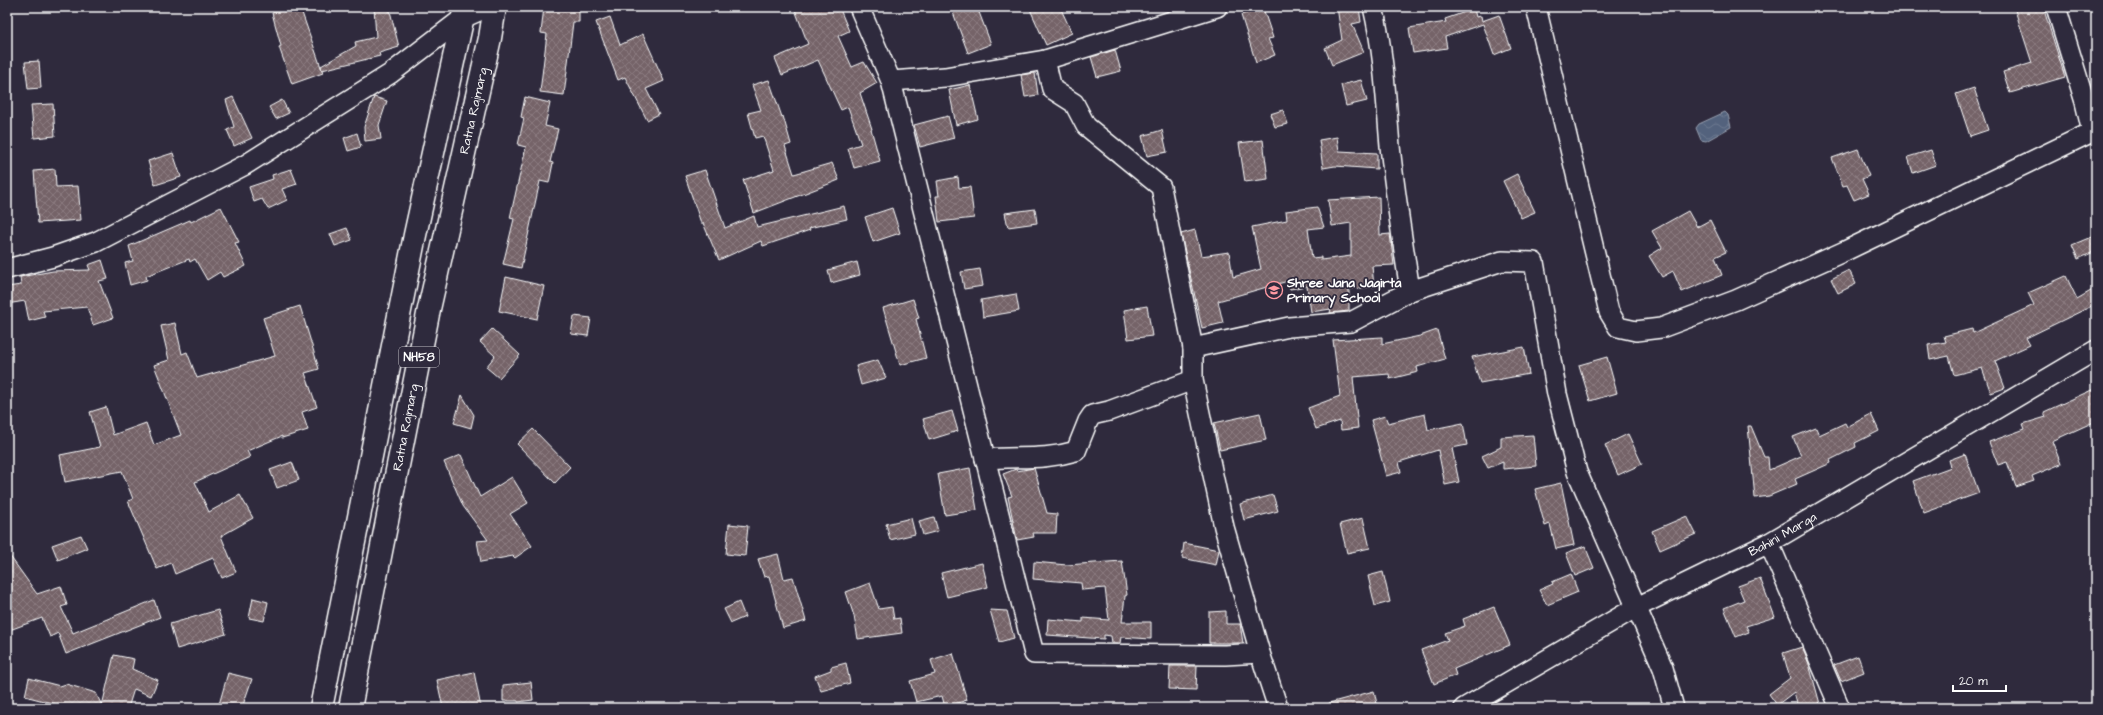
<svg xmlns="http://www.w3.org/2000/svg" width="2103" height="715" font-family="'Architects Daughter',sans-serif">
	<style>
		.water { fill: url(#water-waves); stroke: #98a1b1 }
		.building { fill: url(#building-cross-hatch); stroke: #fff }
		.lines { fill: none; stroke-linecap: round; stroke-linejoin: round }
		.minor-casing { stroke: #fff; stroke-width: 22 }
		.major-casing { stroke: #fff; stroke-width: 25 }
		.minor { stroke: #2f2a3d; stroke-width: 19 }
		.major { stroke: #2f2a3d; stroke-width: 22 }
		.labels { text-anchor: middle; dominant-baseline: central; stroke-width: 3.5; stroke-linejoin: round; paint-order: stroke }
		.shield { fill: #2f2a3d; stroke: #c1bfc5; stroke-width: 1 }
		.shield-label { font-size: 12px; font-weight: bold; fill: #fff }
		.street-label { font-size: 13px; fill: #fff; stroke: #2f2a3d }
		.poi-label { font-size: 13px; font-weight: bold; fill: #fff; stroke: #2f2a3d; text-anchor: start }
	</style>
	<defs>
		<pattern id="water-waves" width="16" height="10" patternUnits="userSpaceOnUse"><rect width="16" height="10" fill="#53627d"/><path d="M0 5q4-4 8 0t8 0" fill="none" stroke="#6d7a90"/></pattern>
		<pattern id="building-cross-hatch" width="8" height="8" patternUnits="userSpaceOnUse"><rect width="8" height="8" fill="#756368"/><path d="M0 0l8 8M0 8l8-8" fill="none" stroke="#8a7a7f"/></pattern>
	</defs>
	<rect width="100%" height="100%" fill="#2f2a3d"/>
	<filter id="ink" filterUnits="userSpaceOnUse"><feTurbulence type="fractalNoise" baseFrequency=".025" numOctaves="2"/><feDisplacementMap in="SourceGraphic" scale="8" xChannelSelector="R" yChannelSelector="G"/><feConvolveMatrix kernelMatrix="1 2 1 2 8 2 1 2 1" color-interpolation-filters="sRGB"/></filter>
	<g filter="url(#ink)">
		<path class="water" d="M1725,112L1728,115L1731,127L1706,141L1701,140L1696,128L1699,124Z"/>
		<path class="building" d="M292,7H300L323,73L292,84L279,47L281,46L272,13Z
			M374,7H389L399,47L379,53L380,56L322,70L321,66L356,46L355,42L376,37Z
			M544,7H579V22H573L564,95L540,92L547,34L541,33Z
			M794,7H839L849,31L838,36L852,67L864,62L877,83L860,93L872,129H871L880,161L854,168L848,148L861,144L848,107L841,110L818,60L782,75L775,58L808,44Z
			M951,7H977L991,44L968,53Z
			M1029,7H1060L1072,33L1046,45Z
			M1337,7H1359L1361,22L1352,24L1364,52L1332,65L1325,48L1342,40Z
			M2014,7H2043L2065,77L2010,93L2003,72L2032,63Z
			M1263,8L1273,38L1268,39L1275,55L1256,63L1241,15Z
			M1474,9L1476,17L1481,16L1482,21L1499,15L1511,48L1494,55L1483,24L1445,37L1447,48L1413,53L1409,28L1446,22L1445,19Z
			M610,17L620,45L643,34L664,81L646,89L659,114L647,120L625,77L618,80L596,22Z
			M1115,50L1121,71L1097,77L1091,57Z
			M39,61L41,88L28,89L25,62Z
			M1035,73L1038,95L1025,97L1021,75Z
			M769,80L782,117L783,116L791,144L785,146L794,174L832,163L839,180L754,213L743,180L774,170L763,136L755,138L748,113L761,110L752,85Z
			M1361,80L1367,101L1346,106L1341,85Z
			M970,85L978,119L956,125L949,90Z
			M1974,88L1988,130L1970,136L1956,94Z
			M233,97L252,138L234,146L227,130L234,127L226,100Z
			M374,97L387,101L379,125L381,139L365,141L364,127Z
			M525,97L550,103L545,126L558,129L550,162L553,163L549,183L540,181L521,268L503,264L514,219L510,218L526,147L518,145L524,118L521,117Z
			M282,100L289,113L276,119L269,107Z
			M53,104L55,136L34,138L31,105Z
			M1283,110L1288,124L1275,127L1270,114Z
			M948,116L954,138L920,147L914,125Z
			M1162,130L1167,152L1147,156L1142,136Z
			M357,133L361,147L348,151L344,138Z
			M1337,137L1339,151L1377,153V169L1335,166L1323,168L1319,140Z
			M1263,140L1268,179L1245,182L1239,143Z
			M1858,149L1869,176L1862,179L1869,194L1854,200L1847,185L1843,186L1832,158Z
			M1931,150L1936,165L1913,173L1908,157Z
			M173,153L181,177L155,185L148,161Z
			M55,169L56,187L78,186L81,220L38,223L34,171Z
			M291,169L297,184L282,189L287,200L268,209L262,199L254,202L249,187L273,179L272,175Z
			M705,170L725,228L754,216L757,227L844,206L847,219L809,228L810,230L763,246L761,241L719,260L703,223H701L685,176Z
			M1517,174L1535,212L1521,218L1503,181Z
			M958,177L959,188L970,187L974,218L939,222L936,196H939L937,181Z
			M1379,197L1380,235L1390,234L1394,265L1372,266L1374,287L1349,289V311L1330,313L1331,309L1311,312L1307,286L1290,289L1288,281L1218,301L1223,323L1202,328L1181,234L1195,230L1201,256L1229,252L1233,277L1261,269L1252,227L1287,220L1286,211L1317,207L1324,227L1308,229L1312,258L1321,257V260L1351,256V223L1332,226L1328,200Z
			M221,207L239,242L235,243L246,266L223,277L220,272L207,280L195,259L190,262L189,259L146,276L147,280L130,285L125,263L133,261L129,246L190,220L191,222Z
			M892,208L900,233L873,242L865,217Z
			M1035,209L1037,223L1008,227L1005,213Z
			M1688,211L1697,227L1710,220L1726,252L1715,257L1722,275L1682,292L1673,271L1662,277L1649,256L1662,248L1652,231Z
			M347,228L352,240L335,246L330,234Z
			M2096,235V251L2078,259L2072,245Z
			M102,260L108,279L99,281L113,318L93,325L87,307L43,311L45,317L29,321L25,301L7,304V287L21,285L20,277L53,271L90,270L88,265Z
			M857,262L860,275L831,283L828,270Z
			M980,269L983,286L964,289L961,272Z
			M1849,270L1856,284L1838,293L1831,279Z
			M2066,276L2077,299L2096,288V304L2026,338L2030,345L1995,361L2005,388L1991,393L1982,368L1954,375L1949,356L1930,360L1928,345L1946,342L1944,336L1972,329L1973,333L2034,305L2028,293Z
			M506,277L544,286L537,319L499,311Z
			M1016,294L1019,311L983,317L981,300Z
			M913,299L919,318L916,319L926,358L900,365L883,308Z
			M300,306L319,369L305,373L317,407L302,412L308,430L282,438V436L247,451L250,457L195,482L209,512L240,495L253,518L221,536L236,572L222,578L213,558L175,574L171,563L157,569L128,501L133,499L122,471L65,482L60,455L100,447L90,412L106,407L113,435L146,423L154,445L181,435L154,365L169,360L161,326L175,323L182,354L187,352L197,378L275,356L263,318Z
			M1147,306L1152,336L1128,339L1124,310Z
			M574,316L591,318L588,336L571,334Z
			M492,329L520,355L499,378L486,367L495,356L480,342Z
			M1437,330L1445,359L1417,367L1418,372L1390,379L1389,374L1353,377L1358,428L1341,430L1340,421L1316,429L1308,408L1340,396L1333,340L1382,337V344L1420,336Z
			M1524,347L1529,374L1480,383L1472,357Z
			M1607,357L1617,393L1590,401L1579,365Z
			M878,360L886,378L861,385L856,366Z
			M2096,388V421L2052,441L2061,464L2032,476L2034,481L2016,487L2007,462L1998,465L1989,442L2025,429L2023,424L2046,417L2044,412Z
			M462,395L474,415L471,428L454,423Z
			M952,411L958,431L929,440L923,419Z
			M1260,413L1266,440L1220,450L1214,423Z
			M1425,414L1428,430L1463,423L1467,445L1452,448L1459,482L1445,485L1438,450L1399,462L1401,472L1386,476L1371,420L1385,416L1388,423Z
			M1871,414L1879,431L1855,443L1856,447L1830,460L1831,463L1795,479L1797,484L1769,496L1755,498L1748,426H1751L1764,457H1768L1769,470L1801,456L1793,437L1816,428L1819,435L1845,423L1847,427Z
			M533,429L570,467L555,483L517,444Z
			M1628,434L1642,464L1618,475L1605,445Z
			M1533,435L1536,466L1503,469V462L1488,468L1482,456L1501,447V437Z
			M1965,454L1979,493L1924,513L1913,481L1951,467L1949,460Z
			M461,455L480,497L512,477L528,503L510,514L532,546L515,558L513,556L481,562L477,541L488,540L463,506L444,462Z
			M292,462L299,480L277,488L270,470Z
			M970,468L977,510L945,515L938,474Z
			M1034,468L1047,513L1057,514L1056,533H1033L1034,537L1017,540L1008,497L1012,496L1003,474L1016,469L1017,471Z
			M1561,483L1574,545L1556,549L1550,524L1545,526L1535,489Z
			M1273,495L1278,511L1244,520L1240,504Z
			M1687,516L1696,534L1660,550L1652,531Z
			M934,517L938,531L923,535L919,521Z
			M911,518L915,534L890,540L886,524Z
			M1363,518L1370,548L1347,553L1340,524Z
			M729,524L748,526L745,556L726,554Z
			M81,535L87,548L58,560L52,545Z
			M1184,543L1219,550L1216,565L1182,558Z
			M1585,546L1594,568L1575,576L1566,553Z
			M7,552L37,594L61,586L67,605L61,607L73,633L154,600L160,617L66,654L58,633L50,637L42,618L7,631Z
			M778,554L784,579L793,577L806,621L783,628L769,576L764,577L758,559Z
			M1122,561L1127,595L1125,596L1122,622H1151V639L1121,637L1120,643H1112L1111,636L1104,635V639L1047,635L1048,619L1083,622V618L1109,620L1105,588L1082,590L1081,583L1033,579L1034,562L1067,565Z
			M982,563L988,587L947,597L941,573Z
			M1383,572L1390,602L1375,606L1368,576Z
			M1571,574L1578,592L1547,605L1539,590L1553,584L1552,582Z
			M1760,578L1775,617L1746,626L1749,632L1736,637L1724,608L1744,600L1738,586Z
			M870,583L879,609L892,607L894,619L900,618L902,633L858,639L854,616L846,592Z
			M253,598L268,602L264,621L249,618Z
			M739,602L745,617L731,623L724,609Z
			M1494,607L1510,645L1454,669L1456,675L1434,684L1421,650L1448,640L1445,633L1465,626L1463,619Z
			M218,610L226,634L177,649L170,624Z
			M990,610L1007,611L1014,638L999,642Z
			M1226,611V624H1240L1243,643H1209V612Z
			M1802,647L1809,664L1820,704L1798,708L1794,692L1777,705L1769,694L1790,678L1783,653Z
			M953,653L967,700L945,707L942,696L916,702L910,681L935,674L931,660Z
			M114,655L134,659L132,669L158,680L151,696L134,689L128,708H53L55,704L25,696L29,678L60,686L66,684L96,693L102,706Z
			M1858,656L1864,672L1841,681L1834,665Z
			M846,663L850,683L821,691L815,676L831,670V667Z
			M1170,666H1197L1196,690L1169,689Z
			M474,672L481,708H443L437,680Z
			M228,673L252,679L242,708H218Z
			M531,682L533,700L518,702V701H503V685Z
			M1374,691L1378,708H1329V703Z"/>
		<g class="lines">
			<g class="minor-casing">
				<g id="minor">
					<path d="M859,7L891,81L1034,654L1225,655L1260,653"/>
					<path d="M1373,7C1384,53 1386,99 1390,146C1395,195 1403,243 1410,291L1502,261L1534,262L1557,394L1577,472L1663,668L1674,708"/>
					<path d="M1536,7L1609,312L1618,327L1636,331L1661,328L1736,300L1845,251L2092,132"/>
					<path d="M2056,7L2085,102L2092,132L2096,130"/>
					<path d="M1045,60L1052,89L1074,103L1086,126L1161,187L1193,348V380L1224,527L1260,653L1278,708"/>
					<path d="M891,81L945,77L1045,60L1217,7"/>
					<path d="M7,269L53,257L96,242L245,165L390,74L463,18L488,7"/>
					<path d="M1193,348L1289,327L1351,322L1410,291"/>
					<path d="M985,459C1019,456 1042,461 1076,451L1088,421L1092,415L1109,411L1193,380"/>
					<path d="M1769,543L1840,708"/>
					<path id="s1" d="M1464,708L1635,608L1769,543L2096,350"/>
				</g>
			</g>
			<g class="major-casing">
				<g id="major">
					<path d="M321,708L415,235L465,7"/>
					<path id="s2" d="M350,708L429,309L490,38L495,7"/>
				</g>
			</g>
			<use href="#minor" class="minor"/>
			<use href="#major" class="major"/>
		</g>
	</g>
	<defs>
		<g id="school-ring" transform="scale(0.9)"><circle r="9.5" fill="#2f2a3d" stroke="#ff9aa2" stroke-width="1.5"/><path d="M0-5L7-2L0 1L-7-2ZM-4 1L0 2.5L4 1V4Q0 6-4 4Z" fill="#ff9aa2"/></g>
	</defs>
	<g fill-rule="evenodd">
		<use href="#school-ring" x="1274" y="290"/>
	</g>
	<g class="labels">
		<rect class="shield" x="399" y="347" width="40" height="20" rx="3"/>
		<g class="shield-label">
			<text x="419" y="357">NH58</text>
		</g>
		<g class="street-label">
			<text stroke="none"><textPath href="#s2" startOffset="610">Ratna Rajmarg</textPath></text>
			<text stroke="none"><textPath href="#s2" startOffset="286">Ratna Rajmarg</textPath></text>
			<text stroke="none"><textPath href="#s1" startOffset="363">Bahini Marga</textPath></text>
		</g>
		<g class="poi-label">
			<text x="1287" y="283">Shree Jana Jagirta<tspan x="1287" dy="15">Primary School</tspan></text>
		</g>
	</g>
	<rect width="2103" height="715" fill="none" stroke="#2f2a3d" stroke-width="24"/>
	<rect x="12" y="12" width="2079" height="691" fill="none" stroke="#fff" stroke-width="1.5" filter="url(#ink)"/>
	<path d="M1953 685v6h53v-6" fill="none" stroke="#ffffff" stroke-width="2"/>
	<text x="1959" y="685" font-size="12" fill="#ffffff" stroke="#2f2a3d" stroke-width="3" paint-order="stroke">20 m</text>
</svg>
